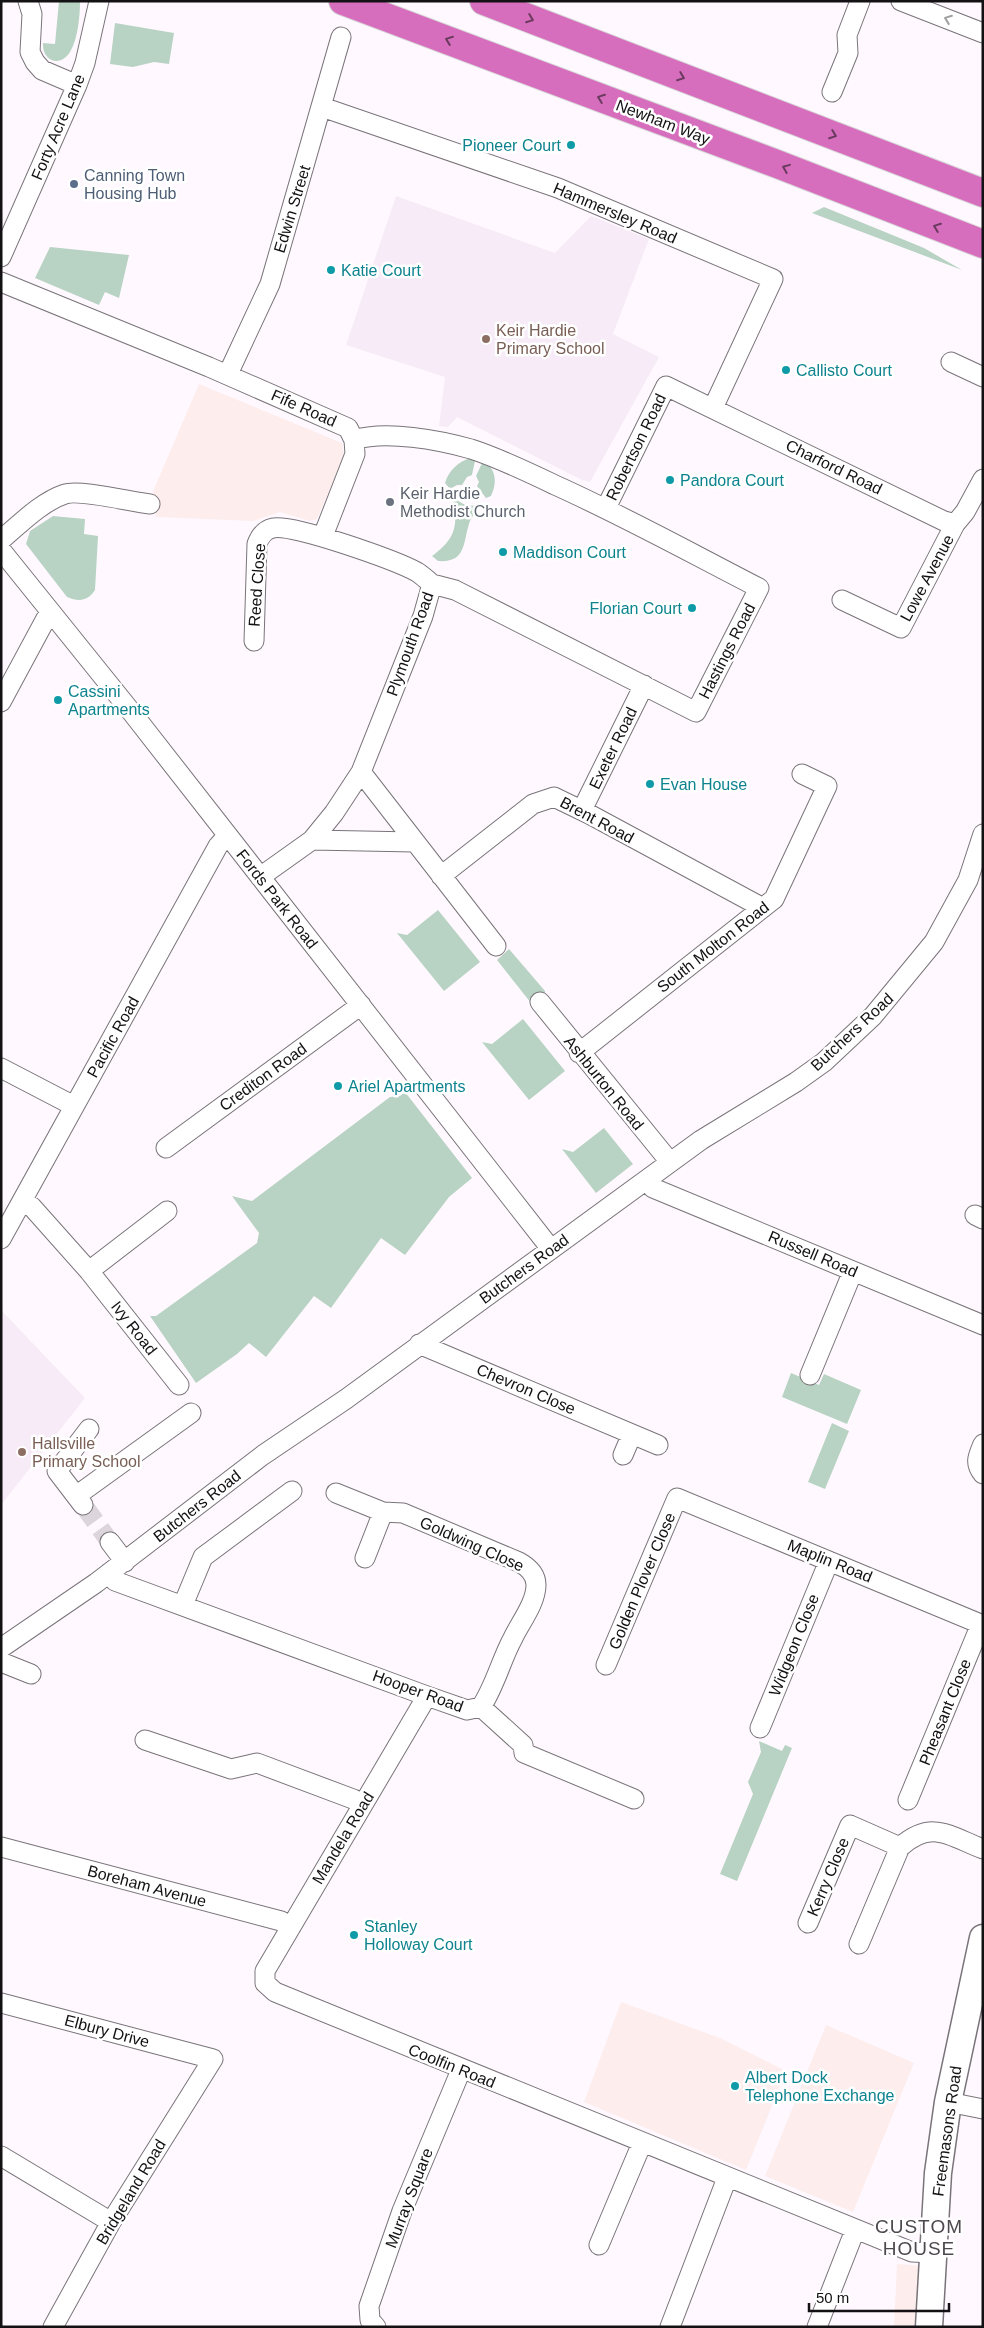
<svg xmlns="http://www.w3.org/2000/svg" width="984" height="2328" font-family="Helvetica,sans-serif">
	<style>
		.commercial { fill: #fdeded }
		.built { fill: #f6ebf6 }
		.green { fill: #b8d2c3 }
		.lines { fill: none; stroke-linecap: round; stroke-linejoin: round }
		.street-tunnel { stroke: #dcd6dc; stroke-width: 19; stroke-dasharray: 19 9; stroke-linecap: butt }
		.street-casing { stroke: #797479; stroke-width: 21 }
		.secondary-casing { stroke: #797479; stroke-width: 29 }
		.highway-casing { stroke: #d9d9d9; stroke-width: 30 }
		.street { stroke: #fff; stroke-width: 19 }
		.secondary { stroke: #fff; stroke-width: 26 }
		.highway { stroke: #d76ebd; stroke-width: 28 }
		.oneway { stroke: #6b3b5f }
		.oneway2 { stroke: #a1a0a1 }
		.culture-dot { fill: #0f9aa8; stroke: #fff; stroke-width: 2 }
		.service-dot { fill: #5c6f8a; stroke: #fff; stroke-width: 2 }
		.education-dot { fill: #8d6e63; stroke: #fff; stroke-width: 2 }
		.worship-dot { fill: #6b7280; stroke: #fff; stroke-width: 2 }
		.labels { text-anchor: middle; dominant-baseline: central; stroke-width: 5; stroke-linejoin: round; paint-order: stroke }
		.street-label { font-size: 16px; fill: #131113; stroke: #fff }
		.culture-label { font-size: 16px; fill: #0d838f; stroke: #fff; text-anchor: start }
		.service-label { font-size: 16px; fill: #4e5e75; stroke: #fff; text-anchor: start }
		.education-label { font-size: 16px; fill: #785e54; stroke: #fff; text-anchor: start }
		.worship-label { font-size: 16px; fill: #5b616d; stroke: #fff; text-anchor: start }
		.quarter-label { font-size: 19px; letter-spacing: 1px; fill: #4d484d; stroke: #fff }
	</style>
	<rect width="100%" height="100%" fill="#fff9ff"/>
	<path class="commercial" d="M199,384L342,443L344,455L317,519L310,521L280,512L253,521L156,517V501L151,496Z
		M621,2002L720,2038L786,2071L746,2170L584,2102Z
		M826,2025L914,2063L853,2212L765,2176Z
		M897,2264L925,2266L921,2327H894Z"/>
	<path class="built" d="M396,196L555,253L591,216L649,239L613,334L659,357L590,482L582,480L457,417L448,427L439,426L445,377L346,345Z
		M1,1310L85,1398L1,1505Z"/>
	<path class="green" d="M59,1H80C80,16 78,39 70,52C60,68 42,61 43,43L55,44Z
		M115,23L174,33L169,64L154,62L133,67L110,64Z
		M824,207L924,248L962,270L812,213Z
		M50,247L129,255L119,298L105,292L99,305L35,278Z
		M470,458L475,461L472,475L467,477L462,485H457L450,489L445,483C449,470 458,462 470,458Z
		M483,461C497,469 497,483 491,496L486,498L477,486L479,482L476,476Z
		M452,494C460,505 469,508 482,504C478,510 471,516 469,524C463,543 466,563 438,561L432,556C458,537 458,523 452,494Z
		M53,516L85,519L84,534L98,536L95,590C88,601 79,602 67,597L26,544L30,531Z
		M438,910L480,962L444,991L397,933L407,935Z
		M509,949L545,991V995L531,1003L497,960Z
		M523,1019L565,1071L529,1100L482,1042L492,1044Z
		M405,1092L472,1178L449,1197L405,1255L381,1238L331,1308L314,1296L266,1357L249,1343L237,1354L196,1383L150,1316H156L257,1243L259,1233L232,1196L252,1201L390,1097L400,1096Z
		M604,1128L633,1164L596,1193L562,1149L573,1152Z
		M791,1373L819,1385L824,1374L861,1390L847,1424L782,1397Z
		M832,1423L849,1431L825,1489L808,1482Z
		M759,1741L782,1751L785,1745L792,1748L737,1881L720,1874L753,1794L748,1782L761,1752Z"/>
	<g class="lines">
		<path class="street-tunnel" d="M84,1506L110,1542"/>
		<g class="street-casing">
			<path id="street" d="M28,1L32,14L30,52L35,62L42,70L77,85
				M901,1L983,33
				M832,92L848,53L847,35L860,1
				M322,107L558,188L773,279L713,408
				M1,257L77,85L85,63L99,1
				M1,282L209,367L348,428L354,440L355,454L323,536
				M951,362L983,377
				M228,374L270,284L341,37
				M354,440C386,430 439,440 471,449C499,458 528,472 555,485C624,516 691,553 759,588L696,712L455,590L432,584
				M606,508L666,386L944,521L955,524
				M1,540C20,524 41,502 65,494C79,489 132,502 150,504
				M1,550L133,714L551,1249
				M842,600L901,628L955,524L965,512L983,479
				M254,641L257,544C260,536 264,530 273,528C292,523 397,561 417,572C422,575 427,580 432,584L423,616L361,772L334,813L312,840L260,877
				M1,702L50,611
				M361,772L496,946
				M582,810L644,685
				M312,840L414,842
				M441,876L533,804L554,797L589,814L763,908
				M540,1002L670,1162
				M579,1053L774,899L827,786L802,774
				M1,1068L74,1106
				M166,1148L361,1005
				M646,1180L653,1188L983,1325
				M22,1201L32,1207L89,1271L179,1385
				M975,1215L983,1219
				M1,1239L218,846L227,836
				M89,1271L167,1211
				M419,1344L658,1445
				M810,1375L853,1271
				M983,1444C978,1456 974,1463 983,1474
				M623,1455L632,1434
				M336,1493L383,1512L403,1513L519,1562C528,1567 536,1574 536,1585C536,1603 520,1623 513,1638C501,1660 495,1686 481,1707
				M76,1496L191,1413
				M83,1505L57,1471L89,1429
				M110,1542L125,1562
				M365,1558L383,1512
				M109,1573L115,1581L427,1696L467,1710L481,1707L523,1745L524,1753L634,1799
				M183,1605L203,1557L292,1491
				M1,1648L96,1583L263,1455L346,1399L701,1140L796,1082L824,1062L873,1016L934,942L968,880L983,834
				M1,1662L31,1674
				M606,1665L677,1498L983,1625
				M427,1696L265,1971V1983L275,1992L912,2252L933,2253
				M760,1728L829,1561
				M145,1740L231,1769L257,1763L353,1799L363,1804
				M908,1800L981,1624
				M1,1847L281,1921L291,1927
				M808,1923L850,1825L900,1847
				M859,1944L900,1847C932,1819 949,1836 983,1849
				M1,2003L213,2059L111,2222L53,2327
				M948,2102L983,2109
				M1,2156L111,2222
				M599,2245L642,2143
				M376,2327L370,2320L369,2306L402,2211L461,2070
				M670,2327L727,2178
				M817,2327L855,2230"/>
		</g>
		<g class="secondary-casing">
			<path id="secondary" d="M929,2327L938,2173L948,2102L983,1938"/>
		</g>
		<g class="highway-casing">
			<path id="highway" d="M343,1L777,164L983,244
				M484,1L983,193"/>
		</g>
		<use href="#street" class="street"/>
		<use href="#secondary" class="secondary"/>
		<use href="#highway" class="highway"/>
	</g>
	<defs><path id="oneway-chevron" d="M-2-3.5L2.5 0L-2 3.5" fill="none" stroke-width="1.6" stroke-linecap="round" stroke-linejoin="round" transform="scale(1.25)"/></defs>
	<g class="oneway">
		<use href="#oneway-chevron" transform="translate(530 19) rotate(21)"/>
		<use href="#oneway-chevron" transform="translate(449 40) rotate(-159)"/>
		<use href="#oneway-chevron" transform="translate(681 77) rotate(21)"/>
		<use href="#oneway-chevron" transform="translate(601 98) rotate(-159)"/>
		<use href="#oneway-chevron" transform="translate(833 135) rotate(21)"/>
		<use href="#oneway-chevron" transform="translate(786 168) rotate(-158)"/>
		<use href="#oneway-chevron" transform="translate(937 227) rotate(-159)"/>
	</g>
	<use class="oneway2" href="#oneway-chevron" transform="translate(948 19) rotate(-159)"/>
	<g class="culture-dot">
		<circle cx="571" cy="145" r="5"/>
		<circle cx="331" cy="270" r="5"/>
		<circle cx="786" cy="370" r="5"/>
		<circle cx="670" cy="480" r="5"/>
		<circle cx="503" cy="552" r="5"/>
		<circle cx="692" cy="608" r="5"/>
		<circle cx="58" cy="700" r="5"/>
		<circle cx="650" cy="784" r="5"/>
		<circle cx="338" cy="1086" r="5"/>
		<circle cx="354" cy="1935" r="5"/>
		<circle cx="735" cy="2086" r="5"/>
	</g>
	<circle class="service-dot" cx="74" cy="184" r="5"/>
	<g class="education-dot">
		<circle cx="486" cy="339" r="5"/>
		<circle cx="22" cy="1452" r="5"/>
	</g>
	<circle class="worship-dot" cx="390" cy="502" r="5"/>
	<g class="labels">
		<g class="street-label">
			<text transform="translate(663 122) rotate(21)">Newham Way</text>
			<text transform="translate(58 127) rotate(-67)">Forty Acre Lane</text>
			<text transform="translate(292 209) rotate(-73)">Edwin Street</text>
			<text transform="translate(615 213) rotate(23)">Hammersley Road</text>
			<text transform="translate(304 408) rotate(24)">Fife Road</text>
			<text transform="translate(636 447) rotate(-64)">Robertson Road</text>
			<text transform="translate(834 467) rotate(26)">Charford Road</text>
			<text transform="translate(927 578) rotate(-62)">Lowe Avenue</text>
			<text transform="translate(257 585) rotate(-86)">Reed Close</text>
			<text transform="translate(410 644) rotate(-70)">Plymouth Road</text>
			<text transform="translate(727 651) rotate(-63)">Hastings Road</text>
			<text transform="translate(613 748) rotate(-64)">Exeter Road</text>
			<text transform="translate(597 820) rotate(28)">Brent Road</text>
			<text transform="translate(277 899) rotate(52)">Fords Park Road</text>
			<text transform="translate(713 947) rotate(-38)">South Molton Road</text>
			<text transform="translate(852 1032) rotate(-43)">Butchers Road</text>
			<text transform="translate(113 1037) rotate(-61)">Pacific Road</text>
			<text transform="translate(263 1077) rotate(-36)">Crediton Road</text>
			<text transform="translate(604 1083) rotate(51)">Ashburton Road</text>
			<text transform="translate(813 1254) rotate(23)">Russell Road</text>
			<text transform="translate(524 1269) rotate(-36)">Butchers Road</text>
			<text transform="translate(134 1328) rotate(52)">Ivy Road</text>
			<text transform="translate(526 1389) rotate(23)">Chevron Close</text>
			<text transform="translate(197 1506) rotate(-38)">Butchers Road</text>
			<text transform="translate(472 1544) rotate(24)">Goldwing Close</text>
			<text transform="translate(830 1561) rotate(22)">Maplin Road</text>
			<text transform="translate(642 1581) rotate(-67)">Golden Plover Close</text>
			<text transform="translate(794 1645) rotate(-68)">Widgeon Close</text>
			<text transform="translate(418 1691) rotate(20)">Hooper Road</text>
			<text transform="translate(945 1712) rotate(-68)">Pheasant Close</text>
			<text transform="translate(343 1838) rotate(-59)">Mandela Road</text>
			<text transform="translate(828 1877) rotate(-67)">Kerry Close</text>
			<text transform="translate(147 1886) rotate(15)">Boreham Avenue</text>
			<text transform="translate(107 2031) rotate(15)">Elbury Drive</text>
			<text transform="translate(452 2066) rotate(22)">Coolfin Road</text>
			<text transform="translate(947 2131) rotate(-82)">Freemasons Road</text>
			<text transform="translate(131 2192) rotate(-59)">Bridgeland Road</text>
			<text transform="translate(409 2198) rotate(-69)">Murray Square</text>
		</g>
		<g class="culture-label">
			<text x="561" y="145" text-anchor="end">Pioneer Court</text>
			<text x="341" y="270">Katie Court</text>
			<text x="796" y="370">Callisto Court</text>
			<text x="680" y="480">Pandora Court</text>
			<text x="513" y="552">Maddison Court</text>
			<text x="682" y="608" text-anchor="end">Florian Court</text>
			<text x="68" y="691">Cassini<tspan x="68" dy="18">Apartments</tspan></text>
			<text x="660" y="784">Evan House</text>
			<text x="348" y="1086">Ariel Apartments</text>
			<text x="364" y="1926">Stanley<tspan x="364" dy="18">Holloway Court</tspan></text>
			<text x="745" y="2077">Albert Dock<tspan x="745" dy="18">Telephone Exchange</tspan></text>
		</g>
		<g class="service-label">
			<text x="84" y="175">Canning Town<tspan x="84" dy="18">Housing Hub</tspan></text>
		</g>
		<g class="education-label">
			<text x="496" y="330">Keir Hardie<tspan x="496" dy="18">Primary School</tspan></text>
			<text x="32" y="1443">Hallsville<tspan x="32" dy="18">Primary School</tspan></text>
		</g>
		<g class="worship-label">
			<text x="400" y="493">Keir Hardie<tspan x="400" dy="18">Methodist Church</tspan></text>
		</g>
		<g class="quarter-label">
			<text x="919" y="2226">CUSTOM<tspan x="919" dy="22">HOUSE</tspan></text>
		</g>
	</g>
	<rect width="984" height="2328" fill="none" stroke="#131113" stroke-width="5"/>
	<path d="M809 2303v8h140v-8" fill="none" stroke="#131113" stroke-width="2.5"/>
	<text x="816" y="2303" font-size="15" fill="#131113" stroke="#ffffff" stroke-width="4" paint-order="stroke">50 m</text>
</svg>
